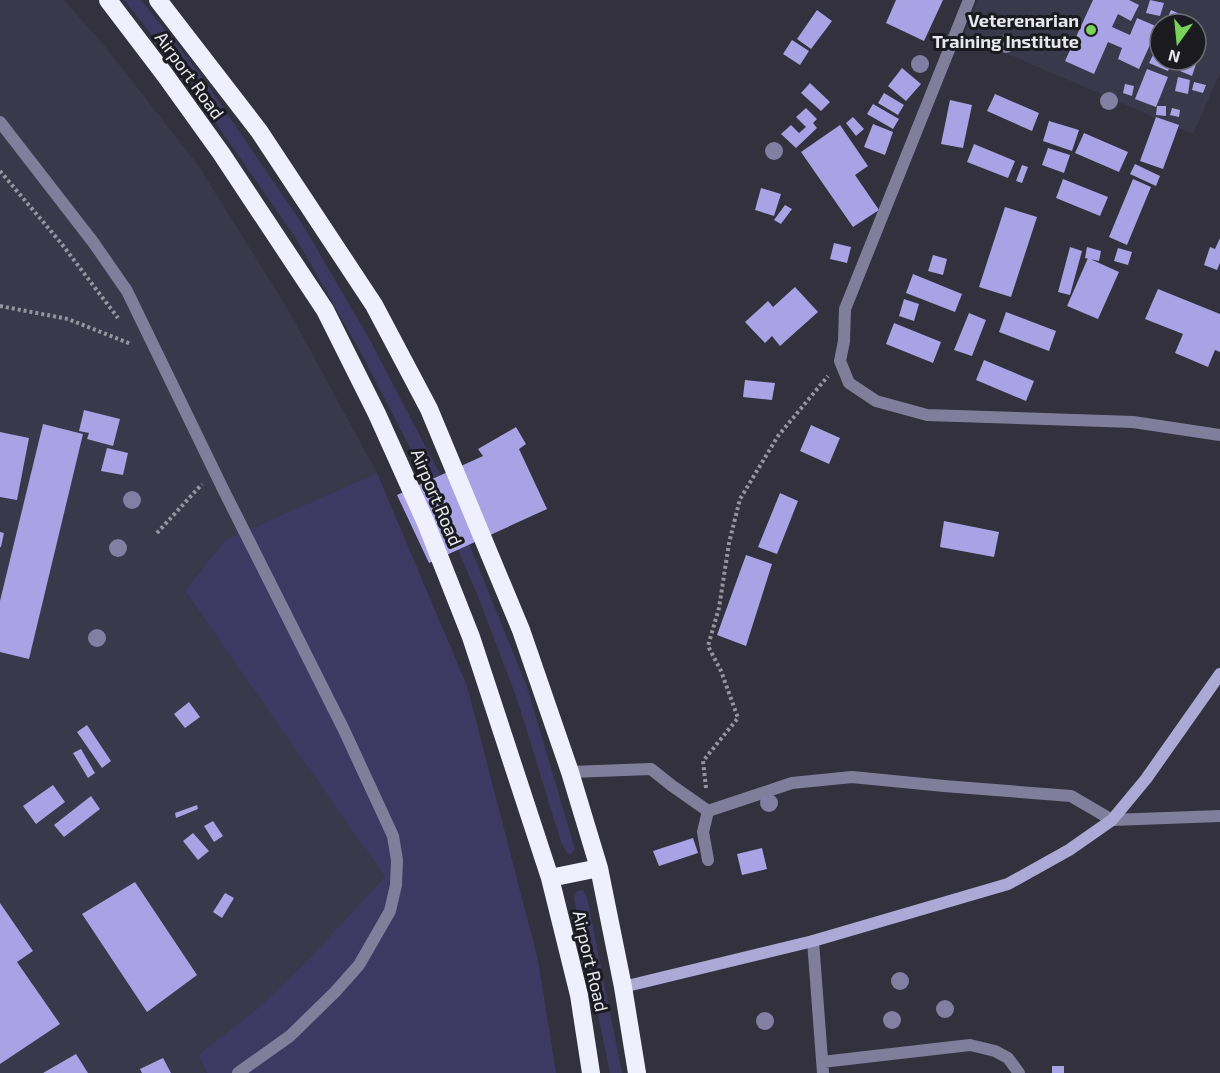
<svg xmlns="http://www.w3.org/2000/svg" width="1220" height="1073" font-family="'Exo 2',sans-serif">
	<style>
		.built { fill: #3a394b; fill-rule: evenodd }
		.green { fill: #3e3963 }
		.building { fill: #a9a2e4 }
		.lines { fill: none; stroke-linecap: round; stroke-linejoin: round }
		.path { stroke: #95959f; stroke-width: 4; stroke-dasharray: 3 3; stroke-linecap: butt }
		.lane { stroke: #807e9b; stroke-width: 12 }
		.street { stroke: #807e9b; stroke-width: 12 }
		.secondary { stroke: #aca9d6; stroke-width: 12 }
		.highway { stroke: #f0effd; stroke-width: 18 }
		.tree { fill: #827fa2 }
		.poi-dot { fill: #78d158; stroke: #1a1a1f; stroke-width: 2 }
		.labels { text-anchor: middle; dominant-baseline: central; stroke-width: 6; stroke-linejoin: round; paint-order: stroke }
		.poi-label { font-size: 18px; font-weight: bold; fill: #e7e7ef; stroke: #1a1a1f; text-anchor: end }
		.street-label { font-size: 18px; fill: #e7e7ef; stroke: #1a1a1f }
	</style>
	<rect width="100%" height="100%" fill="#32313d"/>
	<path class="built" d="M0,0H64L106,48L198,165L290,313L377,473L225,540L185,591L386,877L308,960L258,1008L198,1055L207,1073H0Z
		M978,0H1220V73L1193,134L964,35ZM1160,24H1196V60H1160Z"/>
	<path class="green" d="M124,0H141L198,71L303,225L371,342L445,484L527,687L575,849L571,854L567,853L561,842L517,699L479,599L436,498L361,353L297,240L175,64Z
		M377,473L467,686L538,960L556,1073H207L198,1055L258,1008L308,960L385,877L185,591L225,540Z
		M583,890L587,897L622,1073H610L574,898L577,891Z"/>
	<path class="building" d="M896,0H943L924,41L886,23Z
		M1093,0H1129L1139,5L1131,21L1118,14L1112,27L1130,35L1137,18L1158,27L1139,69L1118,59L1122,48L1108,42L1094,74L1065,61Z
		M1150,0L1164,3L1160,16L1146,13Z
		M817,10L832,21L811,49L797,39Z
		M1171,10L1194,20L1192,24H1165Z
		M792,40L809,51L800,65L783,54Z
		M1157,47L1160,49V60H1173L1168,71L1149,63Z
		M1184,60L1196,64L1192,76L1180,71Z
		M902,68L921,84L906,101L888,86Z
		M1147,69L1168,77L1156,107L1135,99Z
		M1178,77L1190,80L1188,94L1175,91Z
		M1194,82L1206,85L1203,93L1192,90Z
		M810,83L830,102L821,111L801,93Z
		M1125,84L1134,86L1132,96L1123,93Z
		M884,93L904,105L898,115L878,103Z
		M995,94L1039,113L1032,131L987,111Z
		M950,100L972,105L963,148L941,144Z
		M873,104L899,119L893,129L867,114Z
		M1157,106H1166V116L1156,115Z
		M806,108L817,119L813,123L817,128L796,148L781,134L791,125L799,133L806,127L796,117Z
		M1172,108L1180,110L1179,117L1170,115Z
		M853,117L864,129L856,136L846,123Z
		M1156,117L1179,125L1163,169L1140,161Z
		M1049,121L1079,130L1072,151L1043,141Z
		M873,124L893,132L885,155L864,147Z
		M840,125L868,166L855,175L879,210L853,227L801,152Z
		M1084,133L1128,152L1119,172L1075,153Z
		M974,144L1015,161L1008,178L967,162Z
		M1048,148L1070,155L1064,173L1042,165Z
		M1135,164L1160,176L1156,186L1130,174Z
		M1022,165L1028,167L1022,183L1016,181Z
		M1063,179L1108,197L1100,216L1056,198Z
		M1133,179L1151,187L1127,245L1109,237Z
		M761,188L781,194L774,216L755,210Z
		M785,205L792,209L781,224L774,220Z
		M1005,207L1037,217L1011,297L979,287Z
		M1220,238V263L1217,270L1204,265L1210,247L1215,249Z
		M834,243L851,247L847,263L830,259Z
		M1070,247L1082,251L1070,295L1058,292Z
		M1087,247L1101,251L1099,261L1085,258Z
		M1118,248L1132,252L1128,265L1114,261Z
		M933,255L947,259L943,275L928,271Z
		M1088,258L1119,272L1098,319L1067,306Z
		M913,274L962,294L955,312L906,293Z
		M795,287L818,312L780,346L772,336L765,343L745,322L768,301L773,307Z
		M1158,289L1220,314V352L1215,350L1208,367L1175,353L1183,334L1145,319Z
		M904,299L919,304L914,321L899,316Z
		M1006,312L1056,331L1049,351L999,332Z
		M969,313L986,320L972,356L954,350Z
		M894,323L941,342L933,363L886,344Z
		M984,360L1034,381L1026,401L976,380Z
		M745,380L775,383L772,400L743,397Z
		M84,410L120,419L113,446L87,439L89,433L79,431Z
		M43,424L83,434L29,659L0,652V601Z
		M811,425L840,438L829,464L800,451Z
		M516,427L526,444L519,449L547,509L429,563L397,495L483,456L478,449Z
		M0,432L29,438L17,500L0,497Z
		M107,448L128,453L123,475L101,471Z
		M780,493L798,501L777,554L758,547Z
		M944,521L999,532L994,557L940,547Z
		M0,532L4,533L1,547H0Z
		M746,555L772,564L746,646L717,635Z
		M189,702L200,717L185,728L174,714Z
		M87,725L111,761L102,768L77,732Z
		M81,749L95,773L88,778L73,753Z
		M53,785L65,802L36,824L23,806Z
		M91,796L100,809L64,837L54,825Z
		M197,805L198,809L176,818L175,813Z
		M213,821L223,836L214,842L204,826Z
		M193,833L209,851L198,860L183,841Z
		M693,838L698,853L659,866L653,851Z
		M762,848L767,869L742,875L737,854Z
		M135,882L197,975L147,1012L82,914Z
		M225,893L234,898L222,918L213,912Z
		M0,903L33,951L17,962L60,1024L0,1064Z
		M76,1054L88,1073H43Z
		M163,1058L171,1073H142L140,1069Z
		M1052,1066H1064V1073H1052Z"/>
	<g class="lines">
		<path class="path" d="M0,171L61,243L118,318
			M0,306L68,319L131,344
			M157,533L202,484
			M706,788L703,761L738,718L721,671L708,646L719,608L729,543L740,499L778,436L828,376"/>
		<path class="lane" d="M0,122L93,242L127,291L223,489L344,730L393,836L397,860L396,885L390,911L359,965L335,992L290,1036L238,1073
			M1112,820L1220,816
			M813,941L823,1073
			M822,1062L970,1045L995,1051L1008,1058L1019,1073"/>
		<path class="street" d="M969,0L845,309L844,341L840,361L849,383L876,401L927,415L1133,422L1220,435
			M570,772L651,769L671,785L708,811L703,832L708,860
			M708,811L792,783L852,777L944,786L1071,796L1112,820"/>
		<path class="secondary" d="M623,987L813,941L1008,884L1069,850L1112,820L1146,779L1220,674"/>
		<path class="highway" d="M108,0L165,75L221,153L325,310L377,414L426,523L471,637L550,878L579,995L591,1073
			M158,0L259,131L374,305L429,409L521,630L570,772L599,868L623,987L637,1073
			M550,878L599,868"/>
	</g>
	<g class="tree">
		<circle cx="1006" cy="44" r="9"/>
		<circle cx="920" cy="64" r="9"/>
		<circle cx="1109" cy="101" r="9"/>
		<circle cx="774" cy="151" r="9"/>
		<circle cx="132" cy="500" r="9"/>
		<circle cx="118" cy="548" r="9"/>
		<circle cx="97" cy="638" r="9"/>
		<circle cx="769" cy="803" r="9"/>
		<circle cx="900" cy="981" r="9"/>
		<circle cx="945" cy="1009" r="9"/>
		<circle cx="892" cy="1020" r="9"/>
		<circle cx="765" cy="1021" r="9"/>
	</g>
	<circle class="poi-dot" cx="1091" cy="30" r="6"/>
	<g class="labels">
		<g class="poi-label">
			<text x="1079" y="20">Veterenarian<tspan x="1079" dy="21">Training Institute</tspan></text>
		</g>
		<g class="street-label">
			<text transform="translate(190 75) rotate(54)">Airport Road</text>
			<text transform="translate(437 497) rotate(67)">Airport Road</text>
			<text transform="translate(591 961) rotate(77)">Airport Road</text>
		</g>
	</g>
	<g transform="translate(1178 42) rotate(195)"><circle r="28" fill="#1a1a1f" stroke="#6c6c72" stroke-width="1.5"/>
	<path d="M0-4.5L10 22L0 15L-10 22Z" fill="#78d158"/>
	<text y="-9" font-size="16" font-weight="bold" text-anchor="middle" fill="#e7e7ef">N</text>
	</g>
</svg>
